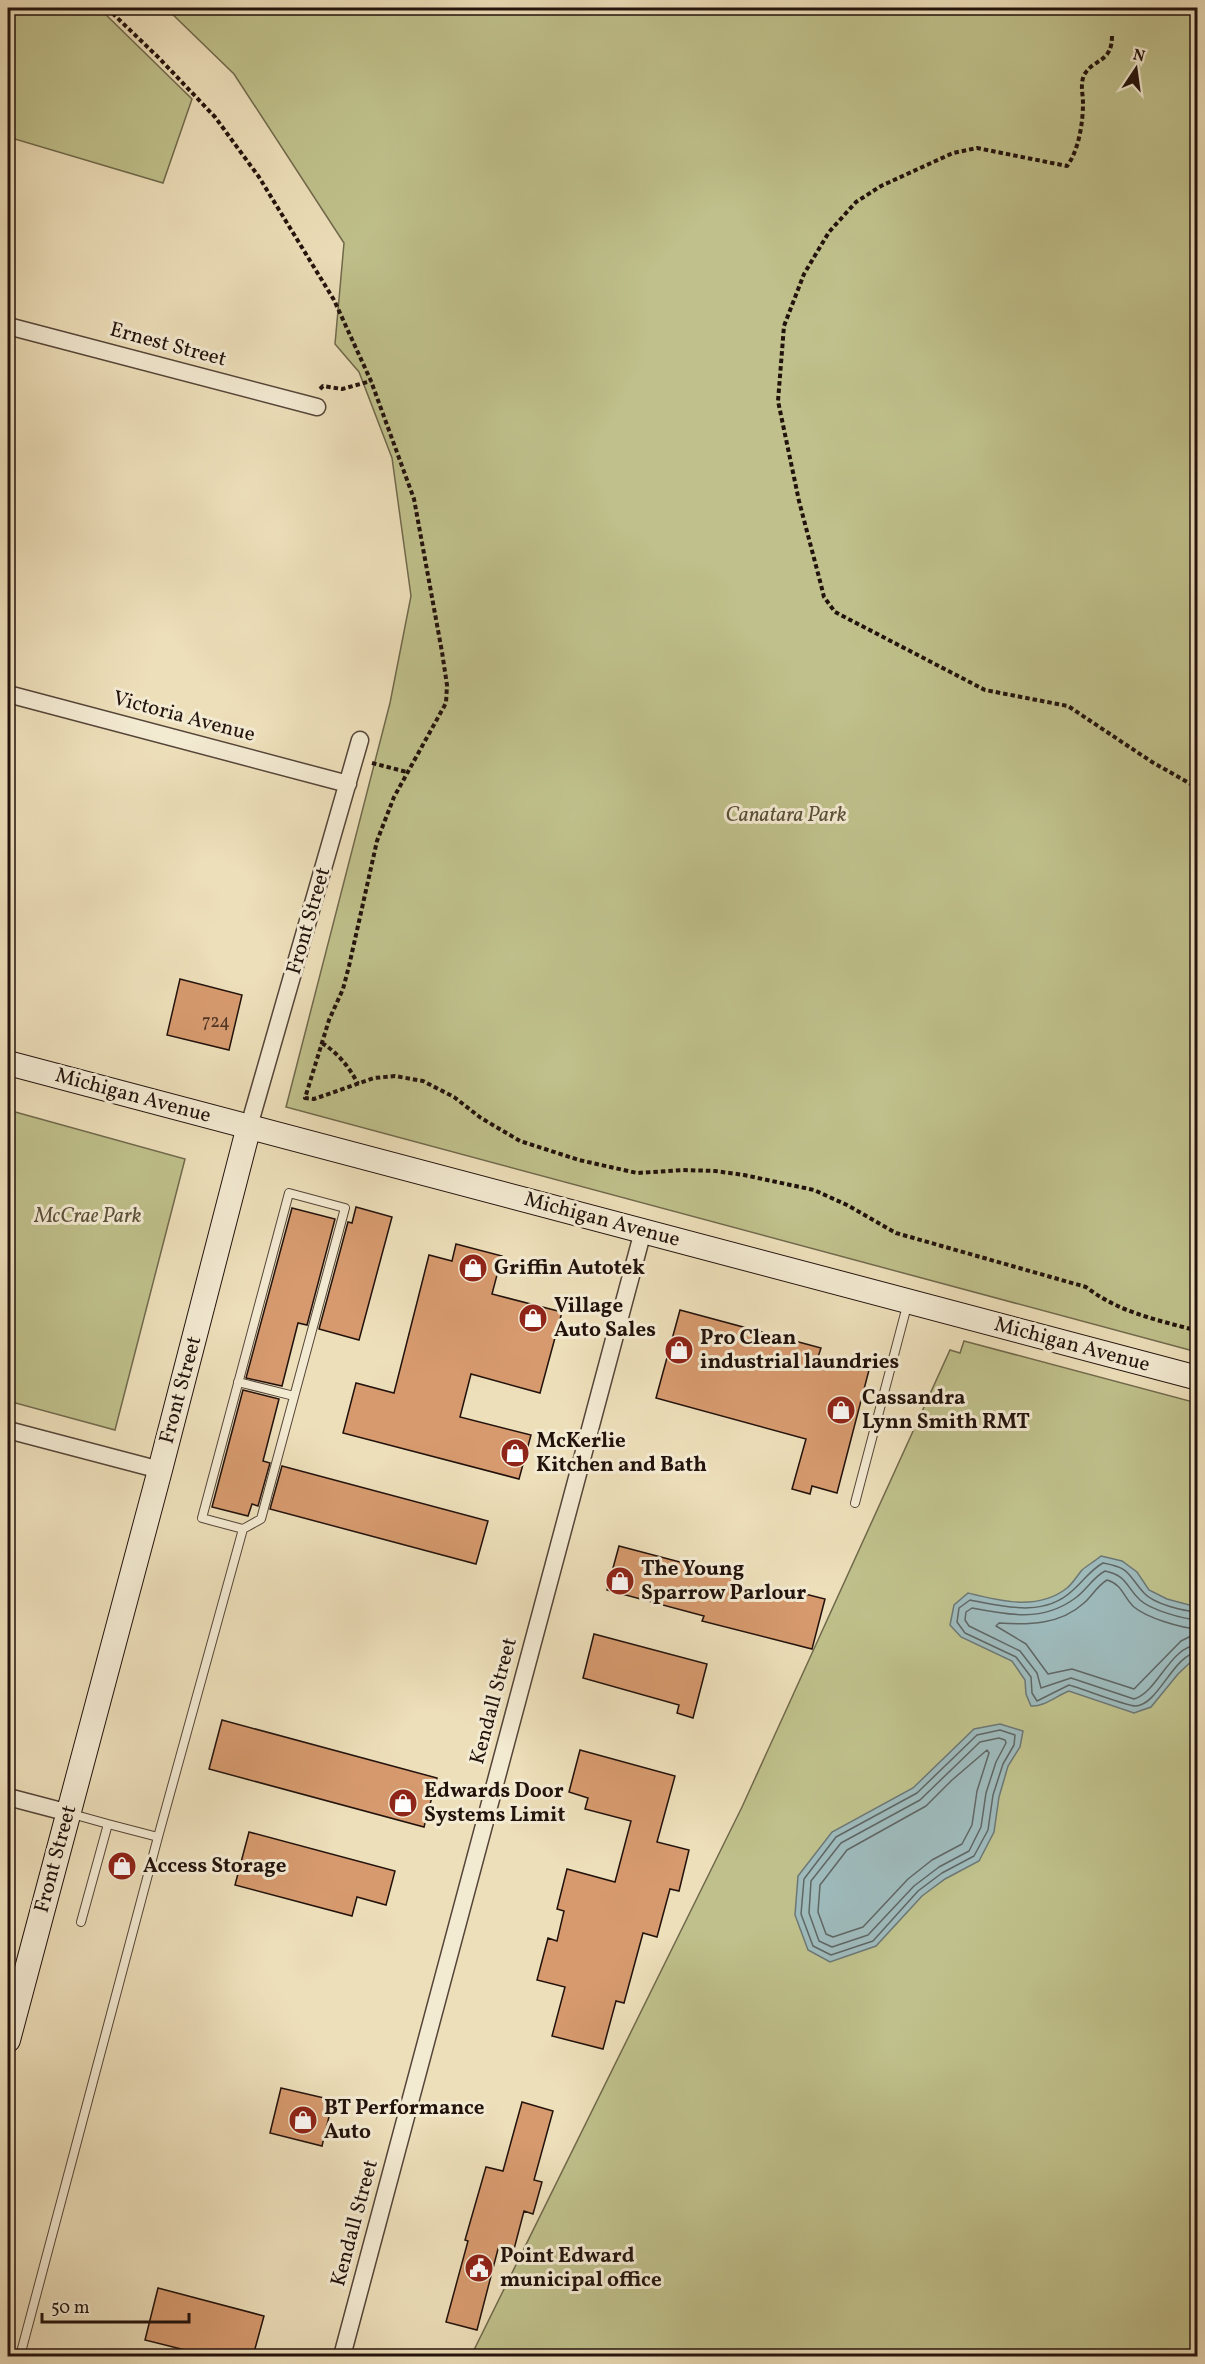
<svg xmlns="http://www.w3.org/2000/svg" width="1205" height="2364" font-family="Vollkorn,serif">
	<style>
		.green { fill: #bfc08b; stroke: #70694c; stroke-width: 1.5 }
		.water { fill: #9ebabb; stroke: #6c7775; stroke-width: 1.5 }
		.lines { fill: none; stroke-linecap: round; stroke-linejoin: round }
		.shore { stroke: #606664; stroke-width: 1.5 }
		.building { fill: #d69a6e; stroke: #22120c; stroke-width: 1.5 }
		.lane-casing { stroke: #554538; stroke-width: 10 }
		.street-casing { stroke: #554538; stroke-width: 19 }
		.secondary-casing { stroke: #22120c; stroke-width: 26 }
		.path { stroke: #22120c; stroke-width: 4; stroke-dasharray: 4.5 3; stroke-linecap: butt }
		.lane { stroke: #f3ead2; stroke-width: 8 }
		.street { stroke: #f3ead2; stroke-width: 16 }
		.secondary { stroke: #f3ead2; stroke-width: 24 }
		.labels { text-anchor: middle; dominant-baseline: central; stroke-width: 6; stroke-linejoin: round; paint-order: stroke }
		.number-label { font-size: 18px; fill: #4f3424 }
		.street-label { font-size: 21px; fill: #22120c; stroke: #f3ead2 }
		.park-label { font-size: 21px; font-style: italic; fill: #594f38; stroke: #f3ead2 }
		.poi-label { font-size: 21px; font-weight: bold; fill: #22120c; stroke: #f3ead2; text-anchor: start }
	</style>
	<rect width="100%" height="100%" fill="#eddfba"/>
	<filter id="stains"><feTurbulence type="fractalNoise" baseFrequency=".00333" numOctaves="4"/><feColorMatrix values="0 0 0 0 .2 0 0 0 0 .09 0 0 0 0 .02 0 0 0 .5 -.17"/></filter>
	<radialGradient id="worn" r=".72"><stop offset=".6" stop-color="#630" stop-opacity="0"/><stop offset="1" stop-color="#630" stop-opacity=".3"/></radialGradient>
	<path class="green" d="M8,8H99L192,99L163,183L8,137Z
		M166,8H1197V1352L286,1107L390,703L411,596L392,458L359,372L335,344L344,243L234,74Z
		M8,1110L185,1159L115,1430L8,1401Z
		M964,1341L1197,1403V2356H471L742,1807L950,1350L960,1353Z"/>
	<path class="water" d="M1101,1556L1122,1561L1137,1572L1149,1590L1167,1599L1197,1607V1656L1178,1674L1151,1707L1134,1713L1069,1691C1056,1696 1044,1707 1031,1706L1026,1694L1025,1680L1012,1661L961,1637L950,1625L954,1605L968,1593C1000,1601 1038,1611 1067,1588C1073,1583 1077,1576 1082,1570C1088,1565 1095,1561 1101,1556Z
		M1000,1724L1023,1731L1020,1747L1008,1766L999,1797L994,1832L979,1861L945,1879L922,1896L876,1946L830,1962L808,1950L795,1915L798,1876L832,1832L913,1788L974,1729Z"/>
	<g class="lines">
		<path class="shore" d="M1198,1612C1183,1611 1154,1604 1144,1593C1127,1574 1131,1568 1103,1563C1090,1570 1083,1582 1072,1591C1043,1618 1003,1606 970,1600L959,1608L957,1622L965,1633L1016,1657L1031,1677L1032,1693L1037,1701L1069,1685C1081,1688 1129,1707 1136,1706C1159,1704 1173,1655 1198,1652
			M1198,1620C1183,1619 1151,1610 1140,1600C1125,1586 1128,1576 1105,1571C1092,1578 1086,1591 1074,1599C1042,1622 1008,1615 972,1608L966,1612L965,1620L969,1626L1020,1651L1037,1673L1041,1688L1071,1678L1134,1699C1158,1692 1170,1646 1198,1645
			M1198,1629C1181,1628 1147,1618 1134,1607C1124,1598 1122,1584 1107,1580C1097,1586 1092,1596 1084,1603C1060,1625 1028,1625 999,1623L996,1626L1026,1644L1048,1674L1072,1669L1134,1689L1181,1641L1189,1637L1198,1636
			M1000,1730L1015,1735L1014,1745L1003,1764L993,1795L988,1830L974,1856L942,1873L918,1891L873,1941L831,1955L813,1946L801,1914L804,1879L836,1837L917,1793L977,1735Z
			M999,1738L1005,1740L1006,1743L996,1762L986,1793L981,1827L969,1851L939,1867L914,1886L868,1935L832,1947L819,1941L809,1913L811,1881L841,1843L920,1800L980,1742Z
			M987,1750L989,1753L977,1791L972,1825L962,1844L932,1860L908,1879L863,1927L833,1937L826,1934L818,1912L820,1885L847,1850L926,1806L952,1780Z"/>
	</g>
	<path class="building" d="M180,979L242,995L229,1050L167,1035Z
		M356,1207L392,1217L359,1340L319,1329L348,1222L352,1223Z
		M292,1208L335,1219L307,1325L298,1323L282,1386L246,1378Z
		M456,1244L502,1256L492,1294L562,1312L540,1393L471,1374L460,1417L531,1435L519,1479L343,1433L356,1383L394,1393L429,1255L452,1261Z
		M680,1310L821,1348L818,1357L869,1370L837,1493L812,1486L810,1494L792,1489L806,1439L656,1398Z
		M243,1390L279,1399L263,1461L270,1463L258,1506L252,1504L248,1516L212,1507Z
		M282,1466L488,1521L476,1564L270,1509Z
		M619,1546L737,1577L735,1586L795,1601L797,1592L825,1599L812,1649L702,1621L704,1616L607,1590Z
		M594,1634L707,1664L693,1718L677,1713L679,1705L583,1678Z
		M222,1720L437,1778L424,1827L209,1769Z
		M580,1750L675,1776L657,1842L689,1850L679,1891L670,1889L657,1937L643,1933L624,2003L616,2001L603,2049L552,2036L565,1987L537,1980L548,1938L557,1941L564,1911L557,1909L567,1869L615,1882L631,1821L585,1809L588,1798L569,1792Z
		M249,1832L395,1871L386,1905L357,1897L352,1916L235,1885Z
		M281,2088L333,2100L322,2146L270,2133Z
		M522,2102L553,2111L534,2180L542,2182L533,2214L524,2211L513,2253L498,2249L477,2330L446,2322L468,2241L465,2240L486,2167L503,2171Z
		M158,2288L264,2316L253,2356H209L145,2340Z"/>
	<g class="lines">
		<g class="lane-casing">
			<path id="lane" d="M238,1382L294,1396
				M855,1503L908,1302
				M72,1814L108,1824L81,1922
				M108,1824L158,1837L243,1529L261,1519L345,1208L289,1193L202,1518L243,1529
				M20,2356L158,1837"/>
		</g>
		<g class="street-casing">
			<path id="street" d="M8,326L317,407
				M8,694L348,784
				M249,1126L360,740
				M8,1430L160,1470
				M8,1797L69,1813
				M342,2356L643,1231"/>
		</g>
		<g class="secondary-casing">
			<path id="secondary" d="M8,1063L1198,1378
				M8,2040L160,1470L249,1126"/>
		</g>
		<path class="path" d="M107,8L159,58L215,117L259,177L334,300L371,381L414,499L442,652L447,685L446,703L394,797L377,841L349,966L343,989L329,1020L305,1098L314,1099L374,1078L395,1076L423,1081L454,1097L481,1118L520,1141L579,1160L637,1173L683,1170L715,1171L744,1175L814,1190L847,1205L896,1233L1086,1287C1120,1313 1158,1320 1198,1331
			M1112,36C1112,63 1094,58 1084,75C1080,85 1083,94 1083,103C1083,122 1079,150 1067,166L977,148L953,153L881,186L856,202L829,232L804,274L784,326L778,401L799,501L820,581L824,597L835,612L985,690L1068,706L1152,762L1198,788
			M320,389L323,386L342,389L371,381
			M372,763L407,772
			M322,1043C338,1053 350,1068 358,1084"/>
		<use href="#lane" class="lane"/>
		<use href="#street" class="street"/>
		<use href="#secondary" class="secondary"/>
	</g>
	<defs>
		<g id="shop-disc" transform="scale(1.5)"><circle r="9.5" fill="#8f2418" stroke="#f3ead2"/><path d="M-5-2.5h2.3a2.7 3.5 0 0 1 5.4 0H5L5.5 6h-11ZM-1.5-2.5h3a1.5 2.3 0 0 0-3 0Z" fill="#fff"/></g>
		<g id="civic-disc" transform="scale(1.5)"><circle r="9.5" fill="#8f2418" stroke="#f3ead2"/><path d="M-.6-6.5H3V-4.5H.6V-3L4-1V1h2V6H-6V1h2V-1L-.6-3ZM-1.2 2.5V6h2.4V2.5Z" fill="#fff"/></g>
	</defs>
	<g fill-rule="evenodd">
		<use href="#shop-disc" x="473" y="1268"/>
		<use href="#shop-disc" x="533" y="1318"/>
		<use href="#shop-disc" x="679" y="1350"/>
		<use href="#shop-disc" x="841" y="1410"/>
		<use href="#shop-disc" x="515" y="1453"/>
		<use href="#shop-disc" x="620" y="1581"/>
		<use href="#shop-disc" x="403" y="1803"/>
		<use href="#shop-disc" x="122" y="1866"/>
		<use href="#shop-disc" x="303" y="2120"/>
		<use href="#civic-disc" x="479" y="2268"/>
	</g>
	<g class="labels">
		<g class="number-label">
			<text x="216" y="1022">724</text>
		</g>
		<g class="street-label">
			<text transform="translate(168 345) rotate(15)">Ernest Street</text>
			<text transform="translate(184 717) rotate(15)">Victoria Avenue</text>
			<text transform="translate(309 921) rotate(-74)">Front Street</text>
			<text transform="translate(133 1096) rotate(15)">Michigan Avenue</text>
			<text transform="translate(602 1220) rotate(15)">Michigan Avenue</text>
			<text transform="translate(1072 1345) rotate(15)">Michigan Avenue</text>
			<text transform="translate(181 1390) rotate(-75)">Front Street</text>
			<text transform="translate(494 1701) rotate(-75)">Kendall Street</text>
			<text transform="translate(56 1859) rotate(-75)">Front Street</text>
			<text transform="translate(355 2223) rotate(-75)">Kendall Street</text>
		</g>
		<g class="park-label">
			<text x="786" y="815">Canatara Park</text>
			<text x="88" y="1216">McCrae Park</text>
		</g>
		<g class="poi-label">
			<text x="494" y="1268">Griffin Autotek</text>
			<text x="554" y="1306">Village<tspan x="554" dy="24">Auto Sales</tspan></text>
			<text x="700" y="1338">Pro Clean<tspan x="700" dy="24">industrial laundries</tspan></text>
			<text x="862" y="1398">Cassandra<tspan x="862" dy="24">Lynn Smith RMT</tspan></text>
			<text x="536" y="1441">McKerlie<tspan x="536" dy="24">Kitchen and Bath</tspan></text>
			<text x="641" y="1569">The Young<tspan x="641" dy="24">Sparrow Parlour</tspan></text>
			<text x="424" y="1791">Edwards Door<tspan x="424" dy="24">Systems Limit</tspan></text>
			<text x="143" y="1866">Access Storage</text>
			<text x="324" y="2108">BT Performance<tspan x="324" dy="24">Auto</tspan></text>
			<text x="500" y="2256">Point Edward<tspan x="500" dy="24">municipal office</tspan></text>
		</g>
	</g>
	<rect width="1205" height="2364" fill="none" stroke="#eddfba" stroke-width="30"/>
	<rect x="9" y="9" width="1187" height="2346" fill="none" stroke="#22120c" stroke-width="3"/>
	<rect x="15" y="15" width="1175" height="2334" fill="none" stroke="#22120c" stroke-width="1.5"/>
	<g transform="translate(1136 69) rotate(13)" stroke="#f3ead2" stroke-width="4.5" paint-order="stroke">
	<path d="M0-4.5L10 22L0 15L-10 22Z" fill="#22120c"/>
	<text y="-9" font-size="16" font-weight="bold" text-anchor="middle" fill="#22120c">N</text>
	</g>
	<path d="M42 2313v9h147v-9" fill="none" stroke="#22120c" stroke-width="3"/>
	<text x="51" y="2313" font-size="18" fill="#22120c" stroke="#f3ead2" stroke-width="4.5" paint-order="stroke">50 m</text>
	<rect width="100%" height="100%" filter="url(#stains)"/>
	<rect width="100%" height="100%" fill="url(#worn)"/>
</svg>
